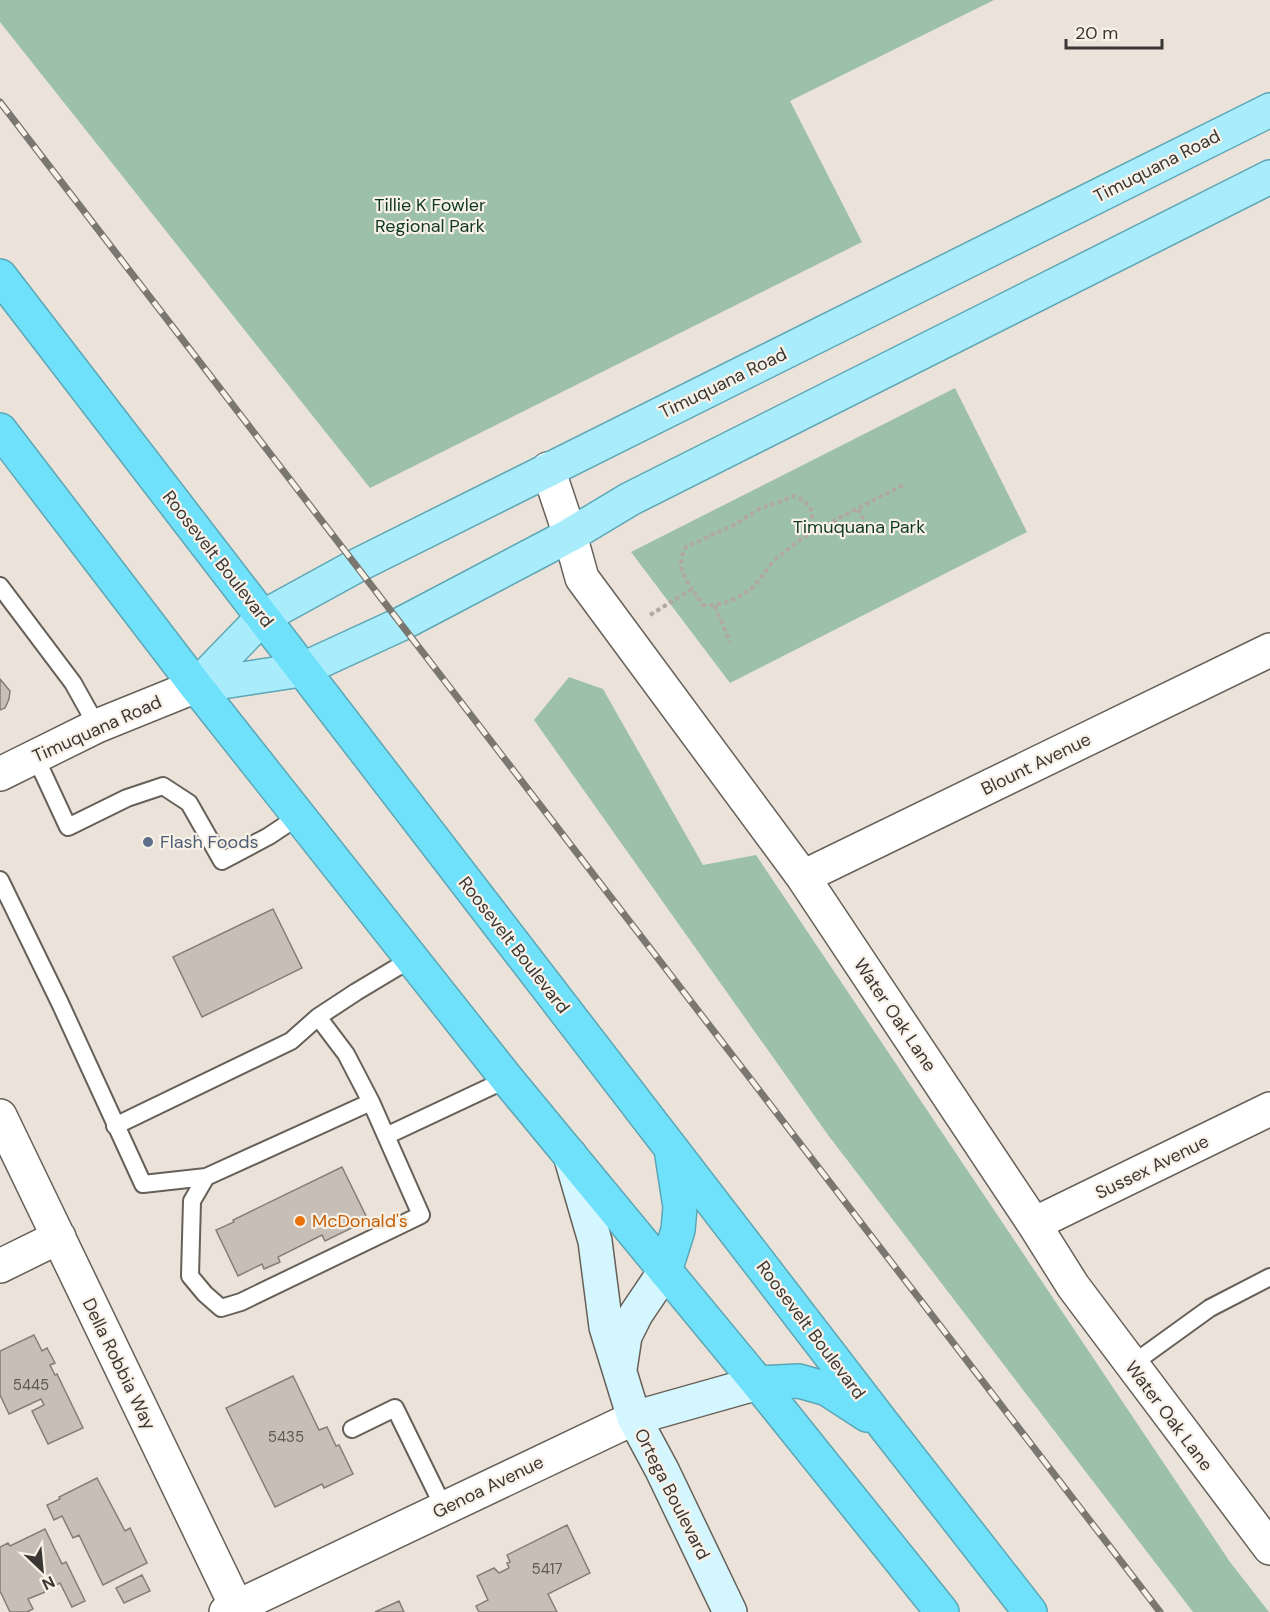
<svg xmlns="http://www.w3.org/2000/svg" width="1270" height="1612" font-family="'DM Sans',sans-serif">
	<style>
		.green { fill: #9cc1a8 }
		.building { fill: #c7bfb6; stroke: #847e75; stroke-width: 1.5 }
		.lines { fill: none; stroke-linecap: round; stroke-linejoin: round }
		.lane-casing { stroke: #666058; stroke-width: 20 }
		.street-casing { stroke: #666058; stroke-width: 36 }
		.secondary-casing { stroke: #666058; stroke-width: 36 }
		.primary-casing { stroke: #5da6b5; stroke-width: 36 }
		.highway-casing { stroke: #5da6b5; stroke-width: 36 }
		.path { stroke: #afa9a2; stroke-width: 4; stroke-dasharray: 4.5 3; stroke-linecap: butt }
		.lane { stroke: #fff; stroke-width: 16 }
		.street { stroke: #fff; stroke-width: 33 }
		.secondary { stroke: #d4f6fe; stroke-width: 33 }
		.primary { stroke: #a9edfc; stroke-width: 33 }
		.highway { stroke: #70e1fa; stroke-width: 33 }
		.rail-casing { stroke: #7a7670; stroke-width: 7 }
		.rail { stroke: #f8f1e7; stroke-width: 4.5; stroke-dasharray: 14; stroke-linecap: butt }
		.service-dot { fill: #5c6f8a; stroke: #f8f1e7; stroke-width: 2 }
		.food-dot { fill: #e8710a; stroke: #f8f1e7; stroke-width: 2 }
		.labels { text-anchor: middle; dominant-baseline: central; stroke-width: 4.5; stroke-linejoin: round; paint-order: stroke }
		.number-label { font-size: 15px; fill: #5d5954 }
		.street-label { font-size: 18px; fill: #3a3734; stroke: #f8f1e7 }
		.park-label { font-size: 18px; fill: #0e3920; stroke: #f8f1e7 }
		.service-label { font-size: 18px; fill: #4e5e75; stroke: #f8f1e7; text-anchor: start }
		.food-label { font-size: 18px; fill: #c56008; stroke: #f8f1e7; text-anchor: start }
	</style>
	<rect width="100%" height="100%" fill="#ebe3da"/>
	<path class="green" d="M0,0H994L790,101L862,242L370,488L0,22Z
		M955,388L1027,532L730,683L631,552Z
		M569,677L603,689L703,865L756,855L1230,1562L1269,1612H1193L828,1135L534,720Z"/>
	<path class="building" d="M0,679L10,691L9,699L5,708L0,710Z
		M273,909L302,968L202,1017L173,957Z
		M342,1167L368,1220L325,1241L322,1235L278,1257L280,1262L264,1269L262,1264L238,1276L216,1230L234,1222L233,1220Z
		M34,1335L42,1351L47,1348L55,1363L50,1365L55,1375L57,1374L83,1428L48,1444L32,1411L44,1405L41,1399L9,1414L0,1395V1351Z
		M293,1376L319,1430L327,1427L336,1446L339,1445L353,1474L324,1488L322,1484L275,1507L226,1408Z
		M97,1478L125,1531L130,1528L147,1563L103,1585L79,1535L73,1538L62,1516L54,1520L47,1505L60,1499L59,1497Z
		M567,1525L590,1573L548,1594L557,1612H479L476,1606L488,1600L477,1576L494,1568L499,1573L509,1568L507,1563L510,1562L507,1555Z
		M45,1529L62,1564L66,1562L85,1601L72,1607L60,1583L50,1588V1590L28,1599L33,1609L27,1612H10L0,1591V1547L8,1543L10,1546Z
		M142,1575L150,1591L124,1603L116,1588Z
		M399,1601L404,1612H375Z"/>
	<g class="lines">
		<g class="lane-casing">
			<path id="lane" d="M0,586L73,683L97,726
				M35,756L68,827L127,798L163,786L189,803L222,861L269,836L299,816
				M0,880L60,1003L143,1184L206,1177
				M371,1102L421,1215L241,1302L221,1308L205,1294L190,1276L192,1201L206,1177Z
				M371,1102L346,1054L318,1017L356,992L411,959
				M115,1126L291,1041L318,1017
				M388,1135L507,1079
				M1131,1365L1210,1308L1270,1277
				M352,1429L395,1408L444,1508"/>
		</g>
		<g class="street-casing">
			<path id="street" d="M548,469L570,535L582,578L803,877L1034,1224L1073,1286L1270,1548
				M0,774L97,726L196,686
				M803,877L1270,650
				M0,1116L239,1612
				M1034,1224L1270,1109
				M0,1266L59,1237
				M226,1612L634,1418"/>
		</g>
		<g class="secondary-casing">
			<path id="secondary" d="M570,1155L595,1241L606,1327L634,1418L662,1470L730,1612
				M620,1369L625,1336L636,1314L665,1271
				M634,1418L758,1383"/>
		</g>
		<g class="primary-casing">
			<path id="primary" d="M196,686L263,617L356,566L1270,110
				M196,686L301,670L401,624L570,535L630,499L1270,177"/>
		</g>
		<g class="highway-casing">
			<path id="highway" d="M0,276L884,1425L1030,1612
				M0,430L196,686L507,1079L758,1383L942,1612
				M665,1271L678,1230L680,1207L671,1149
				M758,1383L799,1381L827,1389L867,1415"/>
		</g>
		<path class="path" d="M858,509L871,533
			M812,532L905,484
			M715,606L730,642
			M650,615L692,589L703,605C722,606 740,599 754,586C762,578 767,568 775,560C787,550 799,540 812,532C812,512 815,505 795,496L759,509L734,525L686,547C676,563 682,574 692,589"/>
		<use href="#lane" class="lane"/>
		<use href="#street" class="street"/>
		<use href="#secondary" class="secondary"/>
		<use href="#primary" class="primary"/>
		<use href="#highway" class="highway"/>
		<g class="rail-casing">
			<path id="rail" d="M0,102L1160,1612"/>
		</g>
		<use href="#rail" class="rail"/>
	</g>
	<circle class="service-dot" cx="148" cy="842" r="6"/>
	<circle class="food-dot" cx="300" cy="1221" r="6"/>
	<g class="labels">
		<g class="number-label">
			<text x="31" y="1385">5445</text>
			<text x="286" y="1437">5435</text>
			<text x="547" y="1569">5417</text>
		</g>
		<g class="street-label">
			<text transform="translate(1157 166) rotate(-27)">Timuquana Road</text>
			<text transform="translate(723 383) rotate(-26)">Timuquana Road</text>
			<text transform="translate(218 559) rotate(52)">Roosevelt Boulevard</text>
			<text transform="translate(97 729) rotate(-24)">Timuquana Road</text>
			<text transform="translate(1036 764) rotate(-26)">Blount Avenue</text>
			<text transform="translate(514 945) rotate(52)">Roosevelt Boulevard</text>
			<text transform="translate(895 1015) rotate(56)">Water Oak Lane</text>
			<text transform="translate(1152 1167) rotate(-26)">Sussex Avenue</text>
			<text transform="translate(811 1330) rotate(53)">Roosevelt Boulevard</text>
			<text transform="translate(119 1364) rotate(64)">Della Robbia Way</text>
			<text transform="translate(1169 1416) rotate(53)">Water Oak Lane</text>
			<text transform="translate(488 1487) rotate(-26)">Genoa Avenue</text>
			<text transform="translate(672 1494) rotate(63)">Ortega Boulevard</text>
		</g>
		<g class="park-label">
			<text x="430" y="205">Tillie K Fowler<tspan x="430" dy="21">Regional Park</tspan></text>
			<text x="859" y="527">Timuquana Park</text>
		</g>
		<g class="service-label">
			<text x="160" y="842">Flash Foods</text>
		</g>
		<g class="food-label">
			<text x="312" y="1221">McDonald's</text>
		</g>
	</g>
	<g transform="translate(42 1570) rotate(154)" stroke="#f8f1e7" stroke-width="4.5" paint-order="stroke">
	<path d="M0-4.5L10 22L0 15L-10 22Z" fill="#3a3734"/>
	<text y="-9" font-size="16" font-weight="bold" text-anchor="middle" fill="#3a3734">N</text>
	</g>
	<path d="M1066 39v9h96v-9" fill="none" stroke="#3a3734" stroke-width="3"/>
	<text x="1075" y="39" font-size="18" fill="#3a3734" stroke="#f8f1e7" stroke-width="4.5" paint-order="stroke">20 m</text>
</svg>
